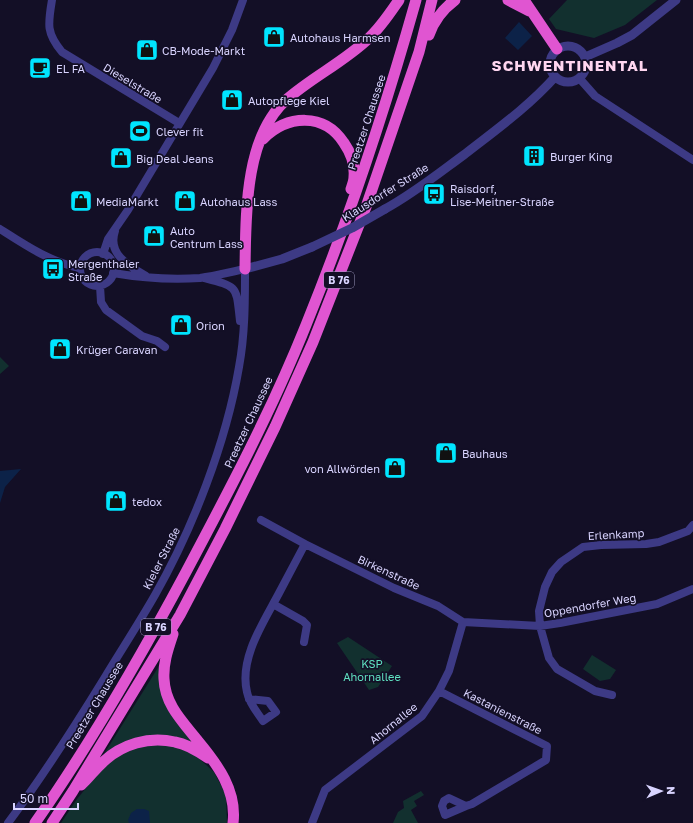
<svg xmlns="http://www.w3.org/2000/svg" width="693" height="823" font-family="'Golos Text',sans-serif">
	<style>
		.green { fill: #12302f }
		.water { fill: #0c2248 }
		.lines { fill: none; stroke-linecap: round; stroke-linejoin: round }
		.minor { stroke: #3d3a85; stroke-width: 8 }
		.tertiary { stroke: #3d3a85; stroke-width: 9 }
		.trunk { stroke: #e055d1; stroke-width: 11 }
		.tertiary-bridge { stroke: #3d3a85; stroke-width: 9 }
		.labels { text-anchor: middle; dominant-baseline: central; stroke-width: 3.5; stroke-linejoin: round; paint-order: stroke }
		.shield { fill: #130f26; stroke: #9e99be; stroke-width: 1 }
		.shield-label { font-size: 10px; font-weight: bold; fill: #d9d4ff }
		.poi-label { font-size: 11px; fill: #d9d4ff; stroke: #130f26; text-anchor: start }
		.street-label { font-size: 11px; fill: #d9d4ff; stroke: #130f26 }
		.park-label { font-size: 11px; fill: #5fe0c0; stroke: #130f26 }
		.district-label { font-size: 15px; font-weight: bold; letter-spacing: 1px; fill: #ffd6f0; stroke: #130f26 }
	</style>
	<rect width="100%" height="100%" fill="#130f26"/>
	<path class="green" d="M567,0H657L625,25L594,38L556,29L549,19Z
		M0,357L9,366L0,374Z
		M348,637L392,666L378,687L369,690L337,643Z
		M592,655L616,670L610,679L600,681L583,669Z
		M159,666C161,685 163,705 175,721C182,730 190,738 198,747L187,742L121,744L104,754Z
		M152,743L173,746L194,754L214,772L226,795L227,823H61L77,799L105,765L129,749Z
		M421,791L424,795L414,801L417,806L411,810L418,823H393L398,812L404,808L403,801Z"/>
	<path class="water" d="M519,22L532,36L518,50L505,38Z
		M21,469L5,487L0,503V471Z
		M137,809H144L149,811L150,823H129L128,820L131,813Z"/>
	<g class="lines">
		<path class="minor" d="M52,0C48,24 46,33 62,52L179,123
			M580,79L595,96L693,160
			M0,229C25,245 50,262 80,268
			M115,231C107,254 129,266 146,276
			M80 269a17 17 0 1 1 34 0a17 17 0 1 1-34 0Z
			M103,254L108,239L128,210L213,68L232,30L243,0
			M204,278C239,287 236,286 240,321
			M100,286L101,302L106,310L142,336L157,341L165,347
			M261,520L305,544
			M273,604L303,621L307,625L304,642
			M439,691L547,746L546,760L472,804L466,806L449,798L444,801L442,806L445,815L466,806
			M612,695L595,691L557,669L549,658L540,626L539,611L545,587L552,572L561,562L583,547L601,545L646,544L659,542L688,531L693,525
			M249,699L268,701L276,712L263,721C257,712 249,703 247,692C239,659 263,623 278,595C287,578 296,561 305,544L394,588L438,606L463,622L540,626L560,623L657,604L693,589
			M8,823C43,776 75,726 105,677C122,649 139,623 155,595C193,528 226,443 239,367C245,335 245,302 245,269C230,272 215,276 200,278C171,280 142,278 113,273
			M312,823L325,790L422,716L439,691L449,671L463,622"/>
		<path class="tertiary" d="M550 64a18 18 0 1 1 36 0a18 18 0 1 1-36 0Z
			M585,57L617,43L632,35L676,0
			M385,209C413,194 439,173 465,154C497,129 528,107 555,77
			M245,269L282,259L312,247"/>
		<path class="trunk" d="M508,0L529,11
			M524,0L557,49
			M429,35C434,20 443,9 455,0
			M263,139C287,115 324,112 344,143C351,153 355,165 354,177C354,181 352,186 351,189
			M245,269C246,216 244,138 286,100C312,77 344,62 369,38C381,27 390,13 399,0
			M173,634C168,649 163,663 164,679C165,705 183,722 198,741C218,765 237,791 233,823
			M81,785C89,778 95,769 103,762C122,744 149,736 175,742C187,744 198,751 208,758
			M35,823C91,743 140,658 186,572C229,491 272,410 306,325C349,219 385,110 416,0
			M52,823L73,791L180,615L225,529L275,427L313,342L366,207L419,52L432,0"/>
		<path class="tertiary-bridge" d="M312,247L352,228L385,209"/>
	</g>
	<defs>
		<g id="shop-square" transform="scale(1.15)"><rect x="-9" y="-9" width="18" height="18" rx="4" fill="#00e5ff" stroke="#130f26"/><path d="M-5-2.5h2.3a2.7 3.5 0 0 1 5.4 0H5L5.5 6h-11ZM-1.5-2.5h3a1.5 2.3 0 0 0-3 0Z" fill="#111"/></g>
		<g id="cafe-square" transform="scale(1.15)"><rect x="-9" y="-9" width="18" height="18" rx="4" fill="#00e5ff" stroke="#130f26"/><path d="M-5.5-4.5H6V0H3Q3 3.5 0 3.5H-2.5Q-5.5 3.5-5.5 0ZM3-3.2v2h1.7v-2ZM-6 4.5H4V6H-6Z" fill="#111"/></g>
		<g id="stadium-square" transform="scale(1.15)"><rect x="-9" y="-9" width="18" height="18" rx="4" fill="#00e5ff" stroke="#130f26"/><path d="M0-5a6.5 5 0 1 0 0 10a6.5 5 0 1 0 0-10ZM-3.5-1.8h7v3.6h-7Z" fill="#111"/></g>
		<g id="building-square" transform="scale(1.15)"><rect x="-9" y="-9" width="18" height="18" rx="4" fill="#00e5ff" stroke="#130f26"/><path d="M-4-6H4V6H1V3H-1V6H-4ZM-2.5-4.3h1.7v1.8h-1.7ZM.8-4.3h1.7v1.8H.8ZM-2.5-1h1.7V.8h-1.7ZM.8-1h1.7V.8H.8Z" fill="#111"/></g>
		<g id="bus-square" transform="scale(1.15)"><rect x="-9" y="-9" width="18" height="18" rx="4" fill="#00e5ff" stroke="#130f26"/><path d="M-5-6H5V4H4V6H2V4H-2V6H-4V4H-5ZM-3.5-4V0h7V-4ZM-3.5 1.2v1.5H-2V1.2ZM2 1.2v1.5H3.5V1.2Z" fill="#111"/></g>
	</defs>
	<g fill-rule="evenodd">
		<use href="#shop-square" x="274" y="37"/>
		<use href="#shop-square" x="147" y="50"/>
		<use href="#cafe-square" x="40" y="68"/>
		<use href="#shop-square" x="232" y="100"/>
		<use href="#stadium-square" x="140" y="131"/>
		<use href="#building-square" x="534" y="156"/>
		<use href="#shop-square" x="121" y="158"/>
		<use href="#bus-square" x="434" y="194"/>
		<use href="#shop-square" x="81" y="201"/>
		<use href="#shop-square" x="185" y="201"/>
		<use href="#shop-square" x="154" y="236"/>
		<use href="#bus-square" x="53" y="269"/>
		<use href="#shop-square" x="181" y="325"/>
		<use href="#shop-square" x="60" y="349"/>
		<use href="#shop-square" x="446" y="453"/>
		<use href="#shop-square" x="395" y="468"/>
		<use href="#shop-square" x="116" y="501"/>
	</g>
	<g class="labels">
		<g class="shield">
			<rect x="324" y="272" width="30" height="16" rx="3"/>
			<rect x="141" y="619" width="30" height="16" rx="3"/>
		</g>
		<g class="shield-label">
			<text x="339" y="280">B 76</text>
			<text x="156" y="627">B 76</text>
		</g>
		<g class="poi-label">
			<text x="290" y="37">Autohaus Harmsen</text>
			<text x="162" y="50">CB-Mode-Markt</text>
			<text x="56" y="68">EL FA</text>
			<text x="248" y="100">Autopflege Kiel</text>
			<text x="156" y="131">Clever fit</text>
			<text x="550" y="156">Burger King</text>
			<text x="136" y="158">Big Deal Jeans</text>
			<text x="450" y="188">Raisdorf,<tspan x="450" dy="13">Lise-Meitner-Straße</tspan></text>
			<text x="96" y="201">MediaMarkt</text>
			<text x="200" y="201">Autohaus Lass</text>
			<text x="170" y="230">Auto<tspan x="170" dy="13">Centrum Lass</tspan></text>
			<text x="68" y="263">Mergenthaler<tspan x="68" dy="13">Straße</tspan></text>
			<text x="196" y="325">Orion</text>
			<text x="76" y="349">Krüger Caravan</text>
			<text x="462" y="453">Bauhaus</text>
			<text x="380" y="468" text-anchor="end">von Allwörden</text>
			<text x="132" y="501">tedox</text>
		</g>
		<g class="street-label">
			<text transform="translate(133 83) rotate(31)">Dieselstraße</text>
			<text transform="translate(366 122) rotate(-72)">Preetzer Chaussee</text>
			<text transform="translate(385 192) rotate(-32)">Klausdorfer Straße</text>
			<text transform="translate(248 422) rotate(-65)">Preetzer Chaussee</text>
			<text transform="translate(616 534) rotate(-3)">Erlenkamp</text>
			<text transform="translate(161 558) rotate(-63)">Kieler Straße</text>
			<text transform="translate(389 572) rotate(25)">Birkenstraße</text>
			<text transform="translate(590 605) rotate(-10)">Oppendorfer Weg</text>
			<text transform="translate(94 705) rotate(-59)">Preetzer Chaussee</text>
			<text transform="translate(503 711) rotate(27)">Kastanienstraße</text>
			<text transform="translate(393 723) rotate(-39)">Ahornallee</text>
		</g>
		<g class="park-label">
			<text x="372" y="663">KSP<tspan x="372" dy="13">Ahornallee</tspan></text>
		</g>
		<g class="district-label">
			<text x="570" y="65">SCHWENTINENTAL</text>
		</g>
	</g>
	<g transform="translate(661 791) rotate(88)" stroke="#130f26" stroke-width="3" paint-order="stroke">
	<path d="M0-3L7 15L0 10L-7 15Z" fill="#d9d4ff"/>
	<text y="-6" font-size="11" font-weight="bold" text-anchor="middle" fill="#d9d4ff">N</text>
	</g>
	<path d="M14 803v6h64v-6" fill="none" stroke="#d9d4ff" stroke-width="2"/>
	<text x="20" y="803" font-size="12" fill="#d9d4ff" stroke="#130f26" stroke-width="3" paint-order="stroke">50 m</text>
</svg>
